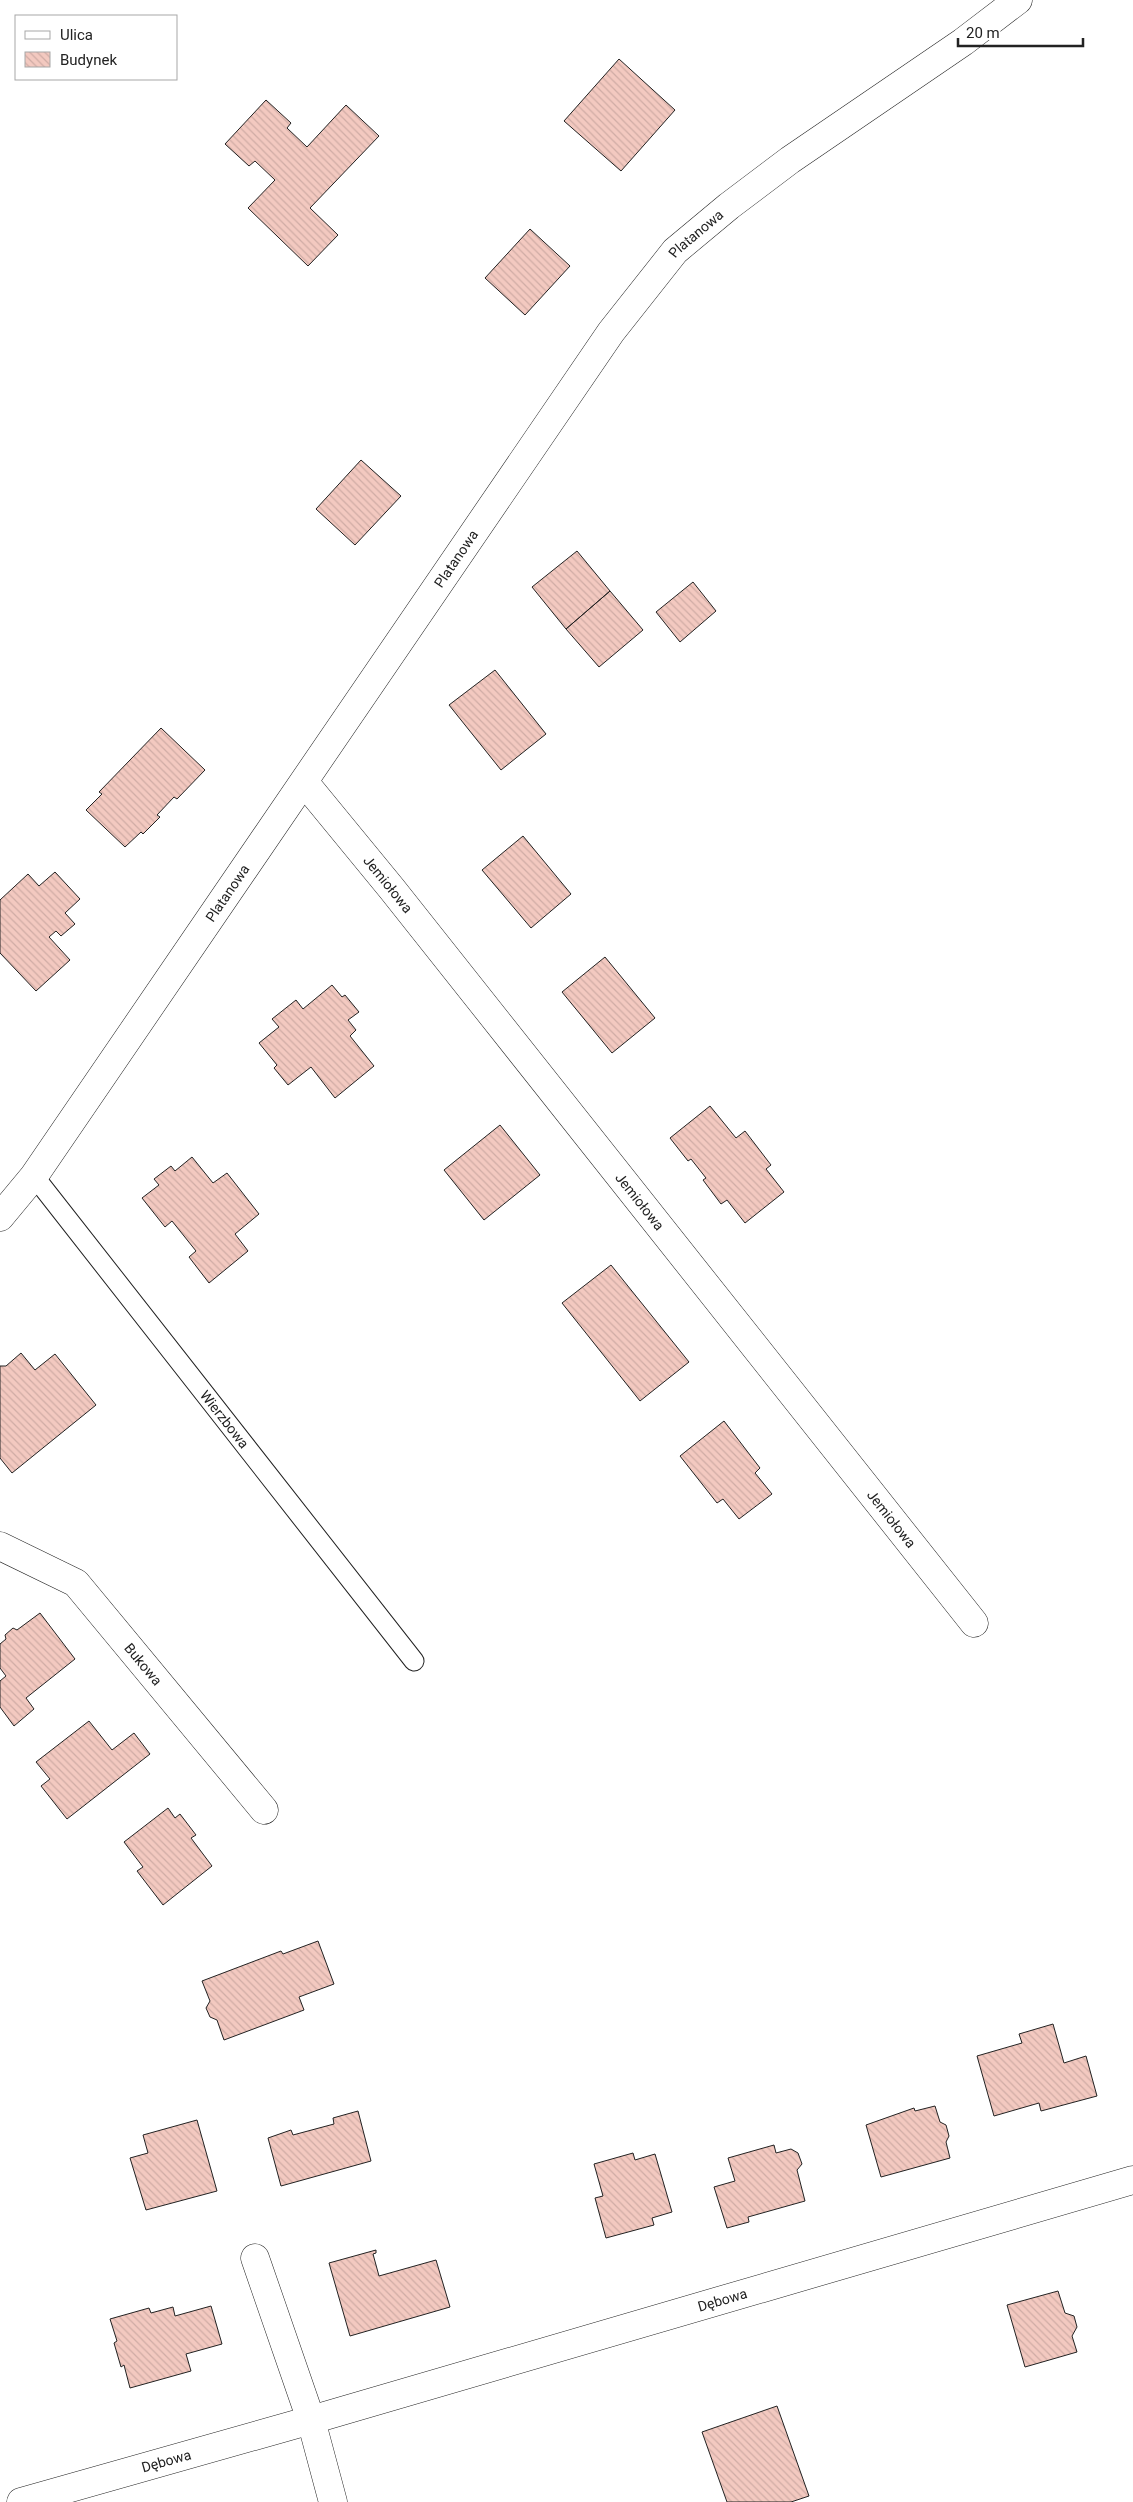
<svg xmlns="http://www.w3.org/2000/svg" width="1133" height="2502" font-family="Roboto,sans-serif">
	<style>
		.building { fill: url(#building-back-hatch); stroke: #222 }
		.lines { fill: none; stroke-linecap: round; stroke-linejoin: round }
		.lane-casing { stroke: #222; stroke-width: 21 }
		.street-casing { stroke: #222; stroke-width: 29 }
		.lane { stroke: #fff; stroke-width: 19 }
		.street { stroke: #fff; stroke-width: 28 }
		.labels { text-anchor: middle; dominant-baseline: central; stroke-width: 4; stroke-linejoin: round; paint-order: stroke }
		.street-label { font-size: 14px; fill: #222; stroke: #fff }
	</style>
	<defs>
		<pattern id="building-back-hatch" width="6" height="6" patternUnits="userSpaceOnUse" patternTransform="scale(1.25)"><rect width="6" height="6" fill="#f3c9c0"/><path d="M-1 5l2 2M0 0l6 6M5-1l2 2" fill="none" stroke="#d0aca5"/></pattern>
	</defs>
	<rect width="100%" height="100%" fill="#fff"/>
	<path class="building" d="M619,59L675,110L621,171L564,121Z
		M266,100L291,123L287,128L307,147L346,105L379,136L310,208L338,235L308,266L248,208L275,180L255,161L249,166L225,144Z
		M530,229L570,266L525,315L485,278Z
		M361,460L401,496L355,545L316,509Z
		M577,551L610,591L566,629L532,587Z
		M693,582L716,611L680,642L656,612Z
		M610,591L643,630L599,667L566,629Z
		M495,670L546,734L501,770L449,705Z
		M161,728L205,770L177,799L174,797L157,815L160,817L143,834L141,832L125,847L86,810L102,794L99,792Z
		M523,836L571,894L531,928L482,870Z
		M55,872L80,899L65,913L75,924L61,936L56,931L49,937L70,960L36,991L0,953V900L28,874L39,886Z
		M605,957L655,1018L612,1053L562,992Z
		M332,985L342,997L345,995L359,1012L348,1020L356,1030L350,1036L374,1066L335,1098L311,1067L288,1085L274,1068L277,1065L259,1043L279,1027L272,1019L296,1000L303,1009Z
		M710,1106L736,1138L745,1131L771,1165L766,1169L784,1192L745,1223L727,1200L721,1204L703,1180L706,1178L691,1159L688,1161L670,1138Z
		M500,1125L540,1175L484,1220L444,1170Z
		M192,1157L213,1183L227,1173L259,1214L235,1234L248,1251L209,1283L189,1257L196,1251L172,1221L165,1227L142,1198L159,1185L154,1179L171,1166L175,1171Z
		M611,1265L689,1362L640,1401L562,1303Z
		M21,1353L35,1370L55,1354L96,1405L12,1473L0,1458V1366H6Z
		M724,1421L760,1468L755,1473L772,1494L739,1519L723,1499L717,1503L680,1456Z
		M40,1613L75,1659L26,1698L34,1709L14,1726L0,1707V1681L6,1676L0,1668V1644L6,1639L5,1635L13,1628L17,1630Z
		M89,1721L112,1750L134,1733L150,1754L67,1819L41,1786L50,1779L36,1762Z
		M168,1808L175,1818L180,1814L196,1835L191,1838L212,1866L163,1905L137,1871L143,1867L124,1842Z
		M318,1941L334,1984L299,1997L304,2010L224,2040L217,2020L210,2017L206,2008L210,2001L202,1981L281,1951L283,1954Z
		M1053,2024L1064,2063L1086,2056L1097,2096L1041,2111L1039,2103L994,2116L977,2056L1022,2043L1019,2034Z
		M935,2106L940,2122L946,2125L949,2136L946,2142L950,2158L881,2177L866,2125L914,2108L915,2111Z
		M358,2111L371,2161L281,2186L268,2138L291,2130L293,2135L334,2124L333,2118Z
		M197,2120L217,2191L146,2210L130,2158L148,2153L143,2135Z
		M774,2145L776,2153L791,2149L798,2153L802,2164L797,2170L805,2201L748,2217L749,2222L727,2228L714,2187L735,2181L728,2158Z
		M633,2153L635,2160L655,2154L672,2212L652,2218L654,2225L606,2238L595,2198L603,2196L594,2164Z
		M376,2250V2253L373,2254L379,2276L436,2260L450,2307L350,2336L329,2263Z
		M1058,2291L1065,2313L1074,2316L1077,2327L1072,2336L1077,2352L1025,2367L1007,2305Z
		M211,2306L222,2344L186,2354L191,2371L130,2388L124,2365L121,2367L114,2343L117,2341L110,2319L149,2308L151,2313L173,2307L175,2316Z
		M777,2406L809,2496L791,2502H727L702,2432Z"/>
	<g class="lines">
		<g class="lane-casing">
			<g id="lane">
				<path id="s1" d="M34,1176L414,1661"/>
			</g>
		</g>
		<g class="street-casing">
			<g id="street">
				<path id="s2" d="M305,783L392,889L974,1623"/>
				<path id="s3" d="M0,1217L34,1176L611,332L675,251L729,206L790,160L963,42L1018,0"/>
				<path id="s4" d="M0,1546L76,1583L264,1810"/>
				<path d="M255,2258L311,2420L333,2502"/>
				<path id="s5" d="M21,2502L311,2420L1133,2180"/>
			</g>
		</g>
		<use href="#lane" class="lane"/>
		<use href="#street" class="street"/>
	</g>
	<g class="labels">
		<g class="street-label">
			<text stroke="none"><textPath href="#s3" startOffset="1206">Platanowa</textPath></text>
			<text stroke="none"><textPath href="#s3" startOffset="801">Platanowa</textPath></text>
			<text stroke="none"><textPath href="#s2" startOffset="131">Jemiołowa</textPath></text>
			<text stroke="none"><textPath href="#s3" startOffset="396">Platanowa</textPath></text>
			<text stroke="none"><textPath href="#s2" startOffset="536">Jemiołowa</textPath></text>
			<text stroke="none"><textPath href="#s1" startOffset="309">Wierzbowa</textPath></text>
			<text stroke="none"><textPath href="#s2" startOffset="941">Jemiołowa</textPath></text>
			<text stroke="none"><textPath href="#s4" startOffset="190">Bukowa</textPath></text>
			<text stroke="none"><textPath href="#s5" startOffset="730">Dębowa</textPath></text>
			<text stroke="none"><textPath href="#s5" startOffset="151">Dębowa</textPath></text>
		</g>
	</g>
	<rect x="15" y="15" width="162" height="65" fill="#ffffff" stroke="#a7a7a7"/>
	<rect x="25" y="31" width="25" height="8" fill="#ffffff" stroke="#a7a7a7"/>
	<text x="60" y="40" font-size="15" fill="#222222">Ulica</text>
	<rect x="25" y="52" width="25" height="15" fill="url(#building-back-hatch)" stroke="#a7a7a7"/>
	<text x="60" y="65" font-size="15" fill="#222222">Budynek</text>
	<path d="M958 38v8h125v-8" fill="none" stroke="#222222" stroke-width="2.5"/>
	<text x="966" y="38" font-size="15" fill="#222222" stroke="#ffffff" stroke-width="4" paint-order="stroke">20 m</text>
</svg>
